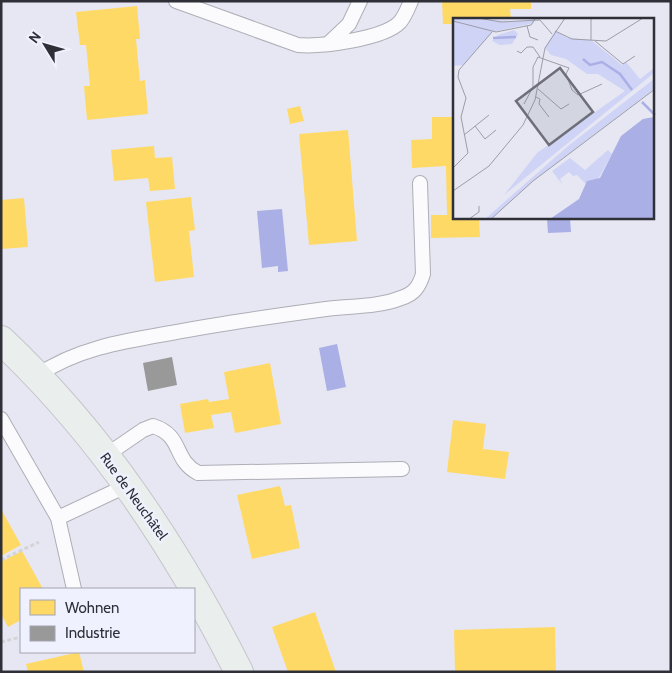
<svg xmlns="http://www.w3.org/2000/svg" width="672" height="673" font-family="Cabin,sans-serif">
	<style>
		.water { fill: #aaafe6 }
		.homes { fill: #ffd966 }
		.industry { fill: #999 }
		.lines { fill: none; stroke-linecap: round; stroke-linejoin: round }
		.service-casing { stroke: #adaeb6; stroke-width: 16 }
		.primary-casing { stroke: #c4c5ca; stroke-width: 30 }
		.path { stroke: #d4d4d8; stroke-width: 3; stroke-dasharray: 4 2.5; stroke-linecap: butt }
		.service { stroke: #fbfbfd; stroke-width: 14 }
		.primary { stroke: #eaeeec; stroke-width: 28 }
		.labels { text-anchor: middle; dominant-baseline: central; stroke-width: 5; stroke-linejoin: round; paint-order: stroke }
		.street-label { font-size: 14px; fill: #2e2f37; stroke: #eff1fe }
		.inset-river { fill: none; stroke: #aaafe6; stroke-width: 2.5 }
		.inset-road { fill: none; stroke: #9c9da7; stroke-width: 1 }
		.view { fill: #6e6f78; fill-opacity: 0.15; stroke: #6e6f78; stroke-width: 2.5 }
		.inset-edge { fill: none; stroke: #2e2f37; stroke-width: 2.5 }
	</style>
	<rect width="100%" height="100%" fill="#e6e7f2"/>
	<path class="water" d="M282,209L288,271L278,272V266L262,268L257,211Z
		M547,218H570L571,232L548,233Z
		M337,344L346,387L327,391L319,348Z"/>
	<path class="homes" d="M442,1H531V9H510L511,19H454V24H443Z
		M137,6L140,39H136L140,81L145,80L148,114L87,120L84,86H90L86,45H80L76,12Z
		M300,106L304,121L290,124L287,109Z
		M432,117H454V218H479L480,237L431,238V215H447L446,166L412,168L411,140L432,139Z
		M348,130L357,241L309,245L299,134Z
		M154,146L155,158L172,157L175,189L150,191L148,178L114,181L111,150Z
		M191,197L195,230L189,231L194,277L155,282L146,202Z
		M24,198L28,247L1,249V200Z
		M270,363L281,424L235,433L231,412L211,415L214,428L185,433L180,404L208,399L209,402L229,399L224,372Z
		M453,420L486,424L483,449L509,452L505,479L447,472Z
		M280,486L285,506L291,505L300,548L252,559L237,495Z
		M1,509L21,545L1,556Z
		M22,551L43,589H21V620L8,627L1,614V562Z
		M315,612L336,672H288L272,627Z
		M555,627L556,672H455L454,630Z
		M79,652L84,672H28L26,664Z"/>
	<path class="industry" d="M172,357L177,385L148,391L143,363Z"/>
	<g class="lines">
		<g class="service-casing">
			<path id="service" d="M176,1L298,45C321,47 384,39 400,22C405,16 408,8 411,1
				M329,43L349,24L360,1
				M38,375C78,348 125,341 171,333C223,323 274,316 326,309C350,306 379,307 401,298C414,294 419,287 423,274L420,183
				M1,419L58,518L74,589
				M105,456L143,430L153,426C184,436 172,459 198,473L402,469
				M58,518L128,485"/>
		</g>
		<g class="primary-casing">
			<path id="primary" d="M1,340C102,435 177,549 239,672"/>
		</g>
		<path class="path" d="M1,560L39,542
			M1,642L21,637"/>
		<use href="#service" class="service"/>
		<use href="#primary" class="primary"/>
	</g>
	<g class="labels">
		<g class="street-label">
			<text transform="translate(134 496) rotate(54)">Rue de Neuchâtel</text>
		</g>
	</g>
	<g transform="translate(453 18)">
		<rect width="201" height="201" fill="#e6e7f2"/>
		<path d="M0,0L62,3L82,1L81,5L39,14L10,47L0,48ZM61,12L65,16L59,26L47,27L39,23L45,17ZM102,13L115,20L138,22L169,47L173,44L187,61L201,50V55L51,177L84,135L172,73L145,56H134L113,41L98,37L92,30ZM201,61V71L80,163L38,201H32L115,128ZM155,132L159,136L144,163L139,162L133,166L124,157L120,158L116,154L107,161L109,166L99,153L117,140L132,152Z" fill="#cfd3f6"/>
		<path d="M201,99V201H97L126,181L134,163L147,160L168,118L190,101Z" fill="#aaafe6"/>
		<path class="inset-river" d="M40,20L63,19M130,41L137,47L149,44L167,56L179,72M189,84L202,97"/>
		<path class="inset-road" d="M25,0L48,4L87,2L99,16M0,3L43,14L78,7L82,1M74,8L77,19L85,22M102,13L119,21L153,23L190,0M138,22V0M142,23L170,46L182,38M64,33L68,35L74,29H80L87,39M85,71L108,91L116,86M83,79L87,81L86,86L96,99M71,86L80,69V49L85,39L116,50L113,56L119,72L125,77L149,66M8,99L13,80L5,59L6,52L39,14M22,108L32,121L43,112M11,117L36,97M0,150L15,135L8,99M0,173L36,148L70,107L82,82L92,30L112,0M16,201L26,194V188M38,201L80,163L202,71"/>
		<path class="view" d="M107,50L140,94L96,127L63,83Z"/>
		<rect width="201" height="201" class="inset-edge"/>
	</g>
	<rect width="672" height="673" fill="none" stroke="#2e2f37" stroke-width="5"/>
	<rect x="20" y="588" width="175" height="65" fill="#eff1fe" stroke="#a2a3ae"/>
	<rect x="30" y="600" width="25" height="15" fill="#ffd966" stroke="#a2a3ae"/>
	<text x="65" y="613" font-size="15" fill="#2e2f37">Wohnen</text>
	<rect x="30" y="626" width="25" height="15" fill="#999999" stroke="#a2a3ae"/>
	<text x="65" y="638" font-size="15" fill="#2e2f37">Industrie</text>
	<g transform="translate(45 45) rotate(307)" stroke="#eff1fe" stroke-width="4" paint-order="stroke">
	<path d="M0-4L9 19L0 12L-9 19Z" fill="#2e2f37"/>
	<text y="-8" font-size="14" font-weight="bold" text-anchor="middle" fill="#2e2f37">N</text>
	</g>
</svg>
